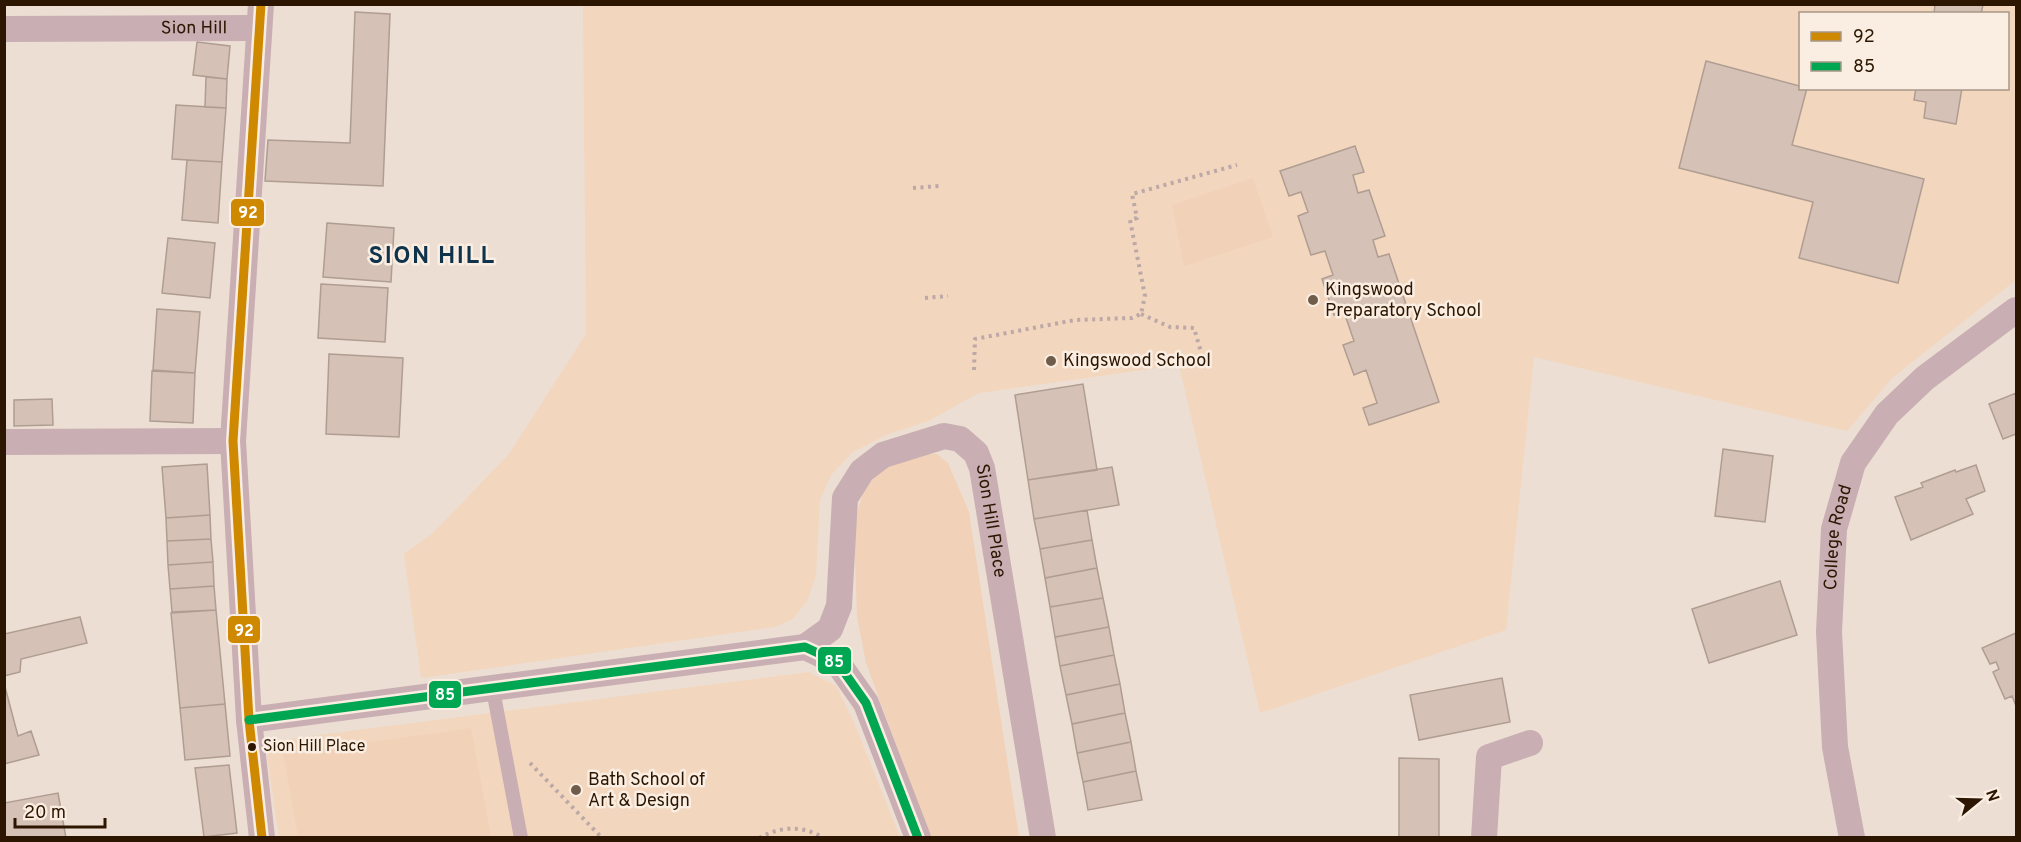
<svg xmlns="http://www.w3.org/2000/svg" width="2021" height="842" font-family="Overpass,sans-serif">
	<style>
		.built { fill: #f3d6be; fill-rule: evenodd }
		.green { fill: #f1d2b8 }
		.building { fill: #d5c1b5; stroke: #b09d92; stroke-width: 1.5 }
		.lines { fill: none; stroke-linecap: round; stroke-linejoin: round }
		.path { stroke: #bba8a7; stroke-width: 4; stroke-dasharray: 3 4.5; stroke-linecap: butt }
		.lane { stroke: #c9aeb3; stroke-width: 14 }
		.street { stroke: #c9aeb3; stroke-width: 26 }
		.bus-1-casing { stroke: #faede2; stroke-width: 14 }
		.bus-2-casing { stroke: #faede2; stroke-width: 14 }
		.bus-1 { stroke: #ce8900; stroke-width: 9 }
		.bus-2 { stroke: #00a651; stroke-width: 9 }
		.poi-dot { fill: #6f5c4a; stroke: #faede2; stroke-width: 2 }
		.bus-dot { fill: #2c1601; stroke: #faede2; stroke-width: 2 }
		.labels { text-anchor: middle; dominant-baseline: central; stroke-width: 5; stroke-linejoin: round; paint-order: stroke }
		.bus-label { font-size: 16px; fill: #2c1601; stroke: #faede2; text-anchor: start }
		.street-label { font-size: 18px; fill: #2c1601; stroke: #faede2 }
		.poi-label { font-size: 18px; fill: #2c1601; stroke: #faede2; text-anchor: start }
		.district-label { font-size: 24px; font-weight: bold; letter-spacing: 1.5px; fill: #10334c; stroke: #faede2 }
		.line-badge { stroke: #faede2; stroke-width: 2 }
		.badge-label { font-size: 16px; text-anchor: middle; font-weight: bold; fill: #fff }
	</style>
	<rect width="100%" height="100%" fill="#ecded2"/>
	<path class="built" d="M583,5H2016V280L1892,378L1847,431L1534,357L1506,630L1260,713L1179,365L979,393L928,421L886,435L853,452L832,474L820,499L816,576L807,601L793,619L775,627L421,678L404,554L433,533L509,454L586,334ZM1800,14H2008V88H1800Z
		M809,672L836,686L852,718L900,837H279L265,742Z"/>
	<path class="green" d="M1253,178L1273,237L1184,266L1172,205Z
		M923,454H937L948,463L969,512L1019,837H930L866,663L857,617L854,525L863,492L880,470Z
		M471,728L491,837H298L283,754Z"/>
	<path class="building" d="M1935,4H1982L1983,5L1981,14H1934Z
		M355,12L390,14L383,186L265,181L268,140L350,143Z
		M197,42L230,46L227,79L193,75Z
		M1706,61L1807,88L1792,145L1924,179L1898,283L1799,258L1813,202L1679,168Z
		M206,77L227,79L226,108L205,107Z
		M1916,88H1962L1956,124L1924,118L1926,102L1914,100Z
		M176,105L226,108L222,162L172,159Z
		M1355,146L1364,172L1353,175L1358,193L1369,190L1385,236L1373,240L1378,257L1389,254L1439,402L1369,425L1363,408L1377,403L1366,370L1354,375L1343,345L1354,341L1344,312L1334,315L1322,279L1333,275L1325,251L1311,255L1298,216L1308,212L1301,192L1289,196L1280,171Z
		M187,160L222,162L218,223L182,220Z
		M327,223L394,228L391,282L323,277Z
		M168,238L215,243L210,298L162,293Z
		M321,284L388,288L385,342L318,338Z
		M157,309L200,312L195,373L153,370Z
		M329,354L403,358L399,437L326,434Z
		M152,371L195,373L193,423L150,421Z
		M1083,384L1097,470L1028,480L1015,395Z
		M2016,393V434L2003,439L1989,404Z
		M52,399L53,425L14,426V400Z
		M1723,449L1773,456L1765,522L1715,516Z
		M207,464L210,515L166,518L162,467Z
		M1976,465L1985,491L1966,499L1973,514L1911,540L1895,497L1923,487L1921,483L1955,470L1956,472Z
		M1112,467L1119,505L1034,519L1028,480Z
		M1087,510L1092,540L1040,549L1034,519Z
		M210,515L211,539L167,541L166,518Z
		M211,539L213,562L168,565L167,541Z
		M1092,540L1097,568L1045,578L1040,549Z
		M213,562L214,586L170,589L168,565Z
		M1097,568L1103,598L1050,607L1045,578Z
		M1780,581L1797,635L1709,663L1692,609Z
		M214,586L216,610L172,612L170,589Z
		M1103,598L1109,627L1055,637L1050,607Z
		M216,610L225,704L180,708L171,613Z
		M80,617L87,643L21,659L20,672L4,676V634Z
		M1109,627L1114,655L1060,666L1055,637Z
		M2016,633V706L2012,696L2005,699L1993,672L1999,669L1996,662L1990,664L1982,648Z
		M1114,655L1120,684L1066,695L1060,666Z
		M1502,678L1510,722L1419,740L1410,695Z
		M4,683L18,736L31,731L39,755L4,764Z
		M1120,684L1125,713L1072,724L1066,695Z
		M225,704L230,756L185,760L180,708Z
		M1125,713L1131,742L1077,753L1072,724Z
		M1131,742L1136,771L1083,782L1077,753Z
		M1399,758L1439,759V838H1399Z
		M229,765L237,833L204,837L195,768Z
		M1136,771L1142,800L1088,810L1083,782Z
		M58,793L66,838H4V803Z"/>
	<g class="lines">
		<path class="path" d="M913,188L939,186
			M925,298L948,296
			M1141,314L1170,327L1194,328L1201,352
			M974,370L975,339L1075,320L1132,318L1141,314L1145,296L1130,220L1137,218L1132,194L1237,165
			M530,763L602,838
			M759,838C781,826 802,825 824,838"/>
		<path class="lane" d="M493,690L521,838"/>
		<g class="street">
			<path d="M261,4L233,441L249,720L262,838"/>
			<path id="s1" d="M4,29L259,28"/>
			<path d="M4,442L233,441"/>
			<path id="s2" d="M805,647L830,629L839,606L845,498L862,471L883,455L944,436L960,439L976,453L982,468L1043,838"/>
			<path d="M249,720L805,647L837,662L866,703L918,838"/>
			<path d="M1484,838L1489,757L1530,743"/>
			<path id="s3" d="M1852,838L1835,747L1829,632L1834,529L1853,463L1887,414L1925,378L2016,310"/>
		</g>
		<g class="bus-1-casing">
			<path id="bus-1" d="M261,4L233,441L249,720L262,838"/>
		</g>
		<g class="bus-2-casing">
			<path id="bus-2" d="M249,720L805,647L837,662L866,703L918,838"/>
		</g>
		<use href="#bus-1" class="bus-1"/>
		<use href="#bus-2" class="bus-2"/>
	</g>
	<g class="poi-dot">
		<circle cx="1313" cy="300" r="6"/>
		<circle cx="1051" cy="361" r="6"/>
		<circle cx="576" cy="790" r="6"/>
	</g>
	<circle class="bus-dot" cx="252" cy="747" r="5"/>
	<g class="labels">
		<g class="bus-label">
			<text x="263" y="747">Sion Hill Place</text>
		</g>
		<g class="street-label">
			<text stroke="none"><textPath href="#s1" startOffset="190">Sion Hill</textPath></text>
			<text stroke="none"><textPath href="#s2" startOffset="393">Sion Hill Place</textPath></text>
			<text stroke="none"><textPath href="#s3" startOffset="303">College Road</textPath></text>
		</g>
		<g class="poi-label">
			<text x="1325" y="290">Kingswood<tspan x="1325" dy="21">Preparatory School</tspan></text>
			<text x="1063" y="361">Kingswood School</text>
			<text x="588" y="780">Bath School of<tspan x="588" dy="21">Art &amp; Design</tspan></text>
		</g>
		<g class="district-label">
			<text x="432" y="257">SION HILL</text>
		</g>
	</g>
	<g class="line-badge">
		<rect x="230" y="198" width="35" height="29" rx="6" fill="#ce8900"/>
		<rect x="227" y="615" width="34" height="29" rx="6" fill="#ce8900"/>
		<rect x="817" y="646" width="35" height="29" rx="6" fill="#00a651"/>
		<rect x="428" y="680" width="34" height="29" rx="6" fill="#00a651"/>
	</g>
	<g class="badge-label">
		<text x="248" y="218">92</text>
		<text x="244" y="636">92</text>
		<text x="834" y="667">85</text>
		<text x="445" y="700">85</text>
	</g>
	<rect width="2021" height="842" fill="none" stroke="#2c1601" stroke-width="12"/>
	<rect x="1799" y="12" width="210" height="78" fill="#faede2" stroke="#a89788" stroke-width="1.5"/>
	<rect x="1811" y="32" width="30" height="9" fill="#ce8900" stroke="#a89788" stroke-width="1.5"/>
	<text x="1853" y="42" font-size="18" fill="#2c1601">92</text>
	<rect x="1811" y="62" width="30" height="9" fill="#00a651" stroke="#a89788" stroke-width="1.5"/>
	<text x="1853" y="72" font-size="18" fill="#2c1601">85</text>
	<g transform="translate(1979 800) rotate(71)" stroke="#faede2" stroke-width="4.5" paint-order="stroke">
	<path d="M0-4.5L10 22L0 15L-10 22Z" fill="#2c1601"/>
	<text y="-9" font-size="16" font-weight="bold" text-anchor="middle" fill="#2c1601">N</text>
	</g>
	<path d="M15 818v9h90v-9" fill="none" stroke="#2c1601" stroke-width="3"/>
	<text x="24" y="818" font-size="18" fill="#2c1601" stroke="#faede2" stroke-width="4.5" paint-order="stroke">20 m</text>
</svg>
